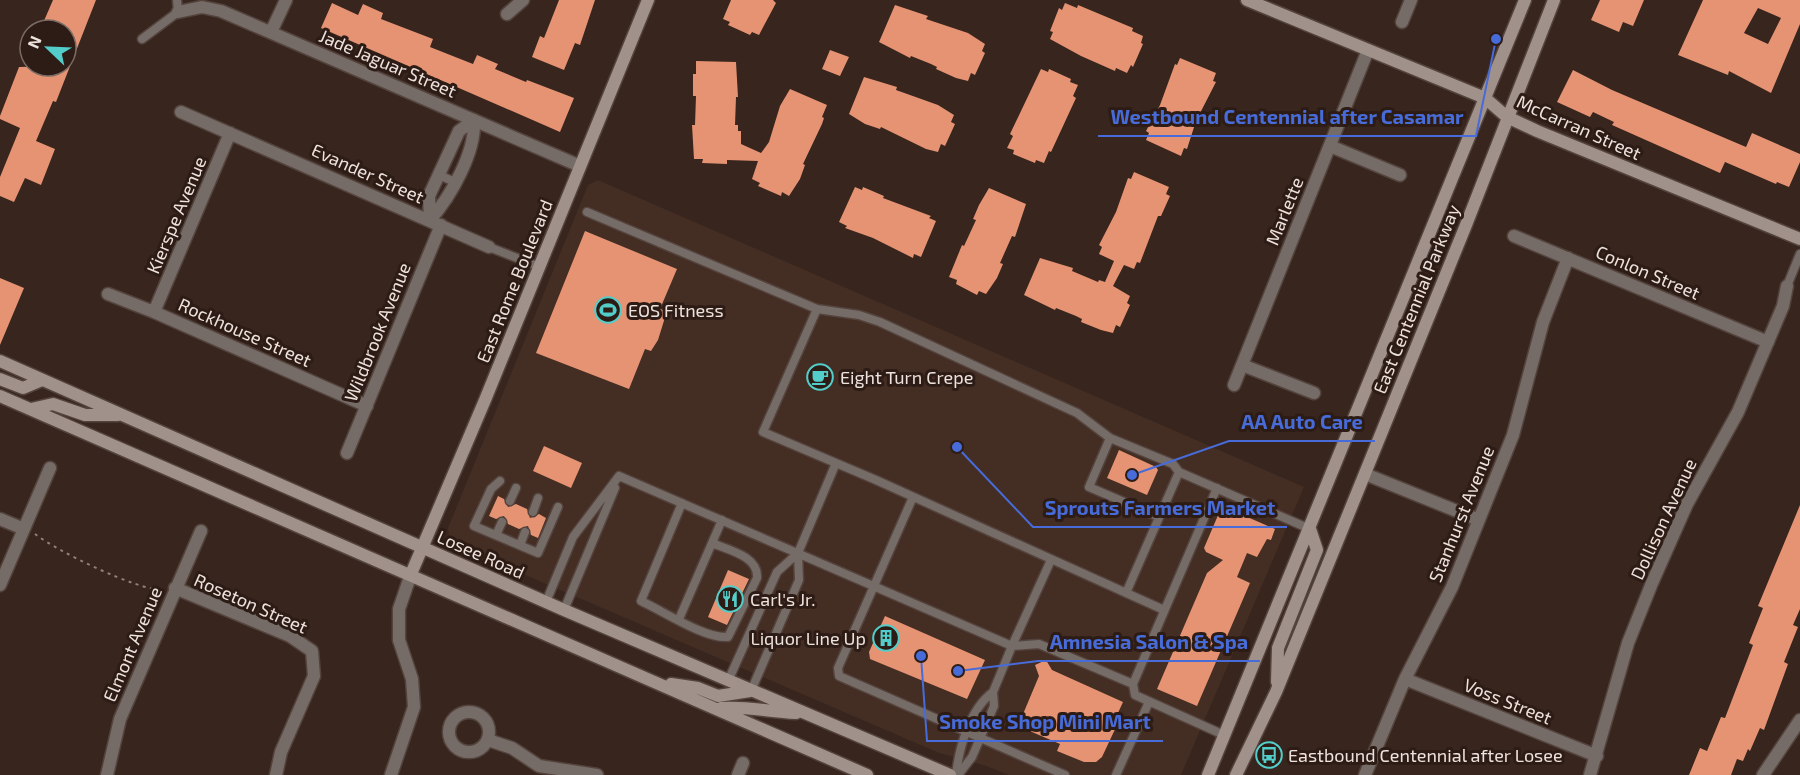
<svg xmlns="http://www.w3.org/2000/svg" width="1800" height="775" font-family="'Exo 2',sans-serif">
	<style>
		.built { fill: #442d23 }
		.building { fill: #e59373; fill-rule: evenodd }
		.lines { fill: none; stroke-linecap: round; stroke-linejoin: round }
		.lane-casing { stroke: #54433d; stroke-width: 11 }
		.street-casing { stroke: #54433d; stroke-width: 15 }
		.secondary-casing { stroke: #54433d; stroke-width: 15 }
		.path { stroke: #8f807a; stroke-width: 2; stroke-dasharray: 3 4.5; stroke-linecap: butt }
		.lane { stroke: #756c68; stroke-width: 8 }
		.street { stroke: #756c68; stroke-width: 12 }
		.secondary { stroke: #a0918b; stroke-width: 12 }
		.labels { text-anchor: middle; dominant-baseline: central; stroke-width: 6; stroke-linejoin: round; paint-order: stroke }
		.street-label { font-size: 18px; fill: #eee2dd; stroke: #2d1c15 }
		.poi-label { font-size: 18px; fill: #eee2dd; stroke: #2d1c15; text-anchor: start }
		.leader { fill: none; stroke: #476cd9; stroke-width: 2 }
		.callout-dot { fill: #476cd9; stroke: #2d1c15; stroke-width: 2 }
		.callout-label { font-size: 20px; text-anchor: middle; font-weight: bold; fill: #476cd9; stroke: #2d1c15; stroke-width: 6; stroke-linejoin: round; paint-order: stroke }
	</style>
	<rect width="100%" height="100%" fill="#37251e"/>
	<path class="built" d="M598,180L1304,487L1181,775H1009L986,766L939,753L458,546L449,535L448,528L588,185Z"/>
	<path class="building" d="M53,0H96L56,102L53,101L36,141L55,149L41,185L25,178L14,202L0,196V177L20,128L0,119V116L19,67L66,66V30H40Z
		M559,0H595L580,45L575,43L564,70L532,57L540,36L544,38Z
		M731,0H773L776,3L759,35L752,32L750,35L728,25L730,22L723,19Z
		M1600,0H1644L1633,26L1623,22L1619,32L1591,20Z
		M1703,0H1800V24L1771,93L1729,71L1728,75L1678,55ZM1758,8L1781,18L1768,44L1744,33Z
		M332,3L358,15L363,4L383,13L381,19L433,39L430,47L473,64L477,55L498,64L495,69L526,82L527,80L574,98L560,132L321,28Z
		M1065,3L1077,8L1078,5L1133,28L1132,31L1143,36L1141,43L1143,44L1133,67L1131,65L1127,73L1116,68L1115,71L1081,56L1050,39L1053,32L1050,31L1059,8L1062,10Z
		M895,5L928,16L926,19L968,33L985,44L982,51L985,53L975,75L971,73L968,81L956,78L936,69L937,67L931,64L911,56L910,58L879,42Z
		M830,50L849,57L840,76L822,69Z
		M1180,58L1216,73L1213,81L1216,82L1196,121L1187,149L1184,148L1181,156L1146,140L1149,133L1146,131L1160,105L1175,64L1177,65Z
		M696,61L736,62L738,97H736L735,125H738V131H741V144L761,153L769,142L780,106L790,89L827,105L822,117L824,118L822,124L803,164L805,165L800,179L789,196L782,192L781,196L758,186L760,183L752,179L758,161L727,160V164L702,163L703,159H694L692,125H695L696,96H693V74H696Z
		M1041,69L1048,72L1049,69L1071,79L1070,82L1078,85L1073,96L1076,98L1051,152L1049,151L1044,163L1036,160L1035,163L1013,154L1014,150L1007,148L1013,136L1010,134Z
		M1573,70L1612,90L1746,147L1752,133L1800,154V162L1789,187L1777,182L1776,184L1725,162L1720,173L1612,125L1614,122L1593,112L1590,117L1557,102Z
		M864,77L897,87L896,90L938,105L954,115L951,122L955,124L945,146L941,144L938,152L926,149L881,127L880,129L865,124L849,114Z
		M1134,172L1169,187L1166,194L1170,196L1161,216H1158L1140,263L1137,262L1134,269L1124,265L1113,286L1130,296L1127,303L1130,305L1120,327L1116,325L1113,333L1101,330L1081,322L1082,319L1076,316L1056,308L1055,310L1024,295L1040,258L1073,268L1072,271L1098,282L1099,280L1105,282L1114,261L1099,254L1102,247L1099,245L1116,212L1128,178L1131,179Z
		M855,187L862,190L863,187L884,196L883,198L931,216L929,218L936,221L921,257L914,254L913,258L873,238L845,228L847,226L839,222Z
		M989,188L1026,204L1015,237L1012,236L1000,263L1003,264L997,278L986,294L979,291L977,295L956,284L957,280L949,277L962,245L964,246L976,220L973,219L979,205Z
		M585,231L677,269L660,309L667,311L658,340L651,351L645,349L629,389L536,353Z
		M0,278L24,288L0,345Z
		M544,446L582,463L571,488L533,471Z
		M1119,450L1156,467L1158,470L1147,495L1107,478Z
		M498,496L504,499L508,507L516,504L527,509L530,518L539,514L546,518L538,538L531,535L528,526L519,529L508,524L504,516L496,519L489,516Z
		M1800,505V609L1793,625L1798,627L1784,662L1788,664L1764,730L1760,728L1750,751L1748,749L1743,761L1737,759L1731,775H1689L1700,748L1707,751L1721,717L1725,718L1753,645L1749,643L1763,608L1758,606Z
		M1222,506L1275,529L1271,540L1267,539L1257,557L1247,553L1237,577L1250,583L1197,706L1157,689L1207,573L1223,560L1206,552L1204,548Z
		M728,570L749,579L727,625L708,617Z
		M885,616L985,660L967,699L870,659L869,652Z
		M1046,660L1052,670L1123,702L1113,724L1117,725L1102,757L1096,762H1084L1057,751L1060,744L1018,726L1039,676L1035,665Z"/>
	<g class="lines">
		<g class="lane-casing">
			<path id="lane" d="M142,39L178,12L177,0
				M439,175L455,182
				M587,212L817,309L763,432L876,480L1164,610
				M489,247L540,267
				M1787,286L1800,254
				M817,309L859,315L880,322L1077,413L1110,438
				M619,476L1012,646L993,692L994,706L972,757L958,775
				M500,481L491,489L474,526L538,553L558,507
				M913,497L838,668L839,676L1065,775
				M510,501L516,488
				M682,503L641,601C663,611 705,639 728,637L757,578C759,556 728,550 712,543
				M533,512L538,498
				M1159,517L1089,487L1110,438L1173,464L1179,472L1310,529
				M496,535L502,522
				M520,545L525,532
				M1126,593L1179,472
				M546,602L573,537L619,476
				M564,610L615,488
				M679,619L722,520
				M1012,646L1039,644L1133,684L1135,695L1224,735
				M1012,646L1051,560
				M728,681L777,572L798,553L836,463
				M1133,684L1217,488
				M751,691L799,580L798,553
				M956,775C959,747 970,709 993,692
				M1116,775L1149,702"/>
		</g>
		<g class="street-casing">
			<path id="street" d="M178,12L202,7L221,11L580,166
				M507,14L523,0
				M1402,22L1411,0
				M271,32L286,0
				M181,112L489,247
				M1330,146L1400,175
				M430,220L429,196L459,131L474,120
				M430,220C451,196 476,152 474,120
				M1514,236L1768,342
				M108,294L154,312L367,406
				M154,312L230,133
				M1242,365L1314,393
				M1234,385L1368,50
				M347,453L441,225
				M1365,474L1479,520
				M0,519L24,529
				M0,585L50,468
				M175,588L290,636L312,651L314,676L281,752L276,775
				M1405,679L1597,756
				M449 732a20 20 0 1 1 40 0a20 20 0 1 1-40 0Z
				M488,740L512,748L539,766L597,775
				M107,775L120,719L201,531
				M391,775L414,707L412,679L399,640V609L411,574
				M738,775L743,763
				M1365,775L1405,679L1452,587L1513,435L1543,322L1568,258
				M1590,775L1628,643L1652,583L1687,504L1738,412L1783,306L1787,286
				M1763,775L1800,720"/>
		</g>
		<g class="secondary-casing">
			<path id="secondary" d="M1247,0L1485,98L1507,117L1537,131L1800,239
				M0,361L564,610L950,775
				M0,379L23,388L42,380
				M0,396L867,775
				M31,409L53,404L85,415H118
				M411,574L485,400L648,0
				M1277,682L1278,648L1317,550L1310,529
				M671,684L698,688L718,696L750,691
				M721,708C746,706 770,712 796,713
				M1208,775L1525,0
				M1236,775L1276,692L1466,225L1554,0"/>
		</g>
		<path class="path" d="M35,534C57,551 136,590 163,590"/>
		<use href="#lane" class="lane"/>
		<use href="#street" class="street"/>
		<use href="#secondary" class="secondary"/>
	</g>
	<defs>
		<g id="stadium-ring" transform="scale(1.35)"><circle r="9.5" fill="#2d1c15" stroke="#53cdc9" stroke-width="1.5"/><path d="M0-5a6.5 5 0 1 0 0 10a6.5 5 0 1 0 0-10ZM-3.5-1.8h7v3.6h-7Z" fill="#53cdc9"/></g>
		<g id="cafe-ring" transform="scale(1.35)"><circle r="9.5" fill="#2d1c15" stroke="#53cdc9" stroke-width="1.5"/><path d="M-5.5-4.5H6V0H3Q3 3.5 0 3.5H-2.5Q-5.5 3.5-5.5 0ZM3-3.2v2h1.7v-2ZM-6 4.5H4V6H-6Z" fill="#53cdc9"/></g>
		<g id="restaurant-ring" transform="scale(1.35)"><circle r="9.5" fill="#2d1c15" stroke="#53cdc9" stroke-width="1.5"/><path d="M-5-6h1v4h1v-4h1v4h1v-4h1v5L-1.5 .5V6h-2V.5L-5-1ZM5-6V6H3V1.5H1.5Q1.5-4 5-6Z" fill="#53cdc9"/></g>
		<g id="building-ring" transform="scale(1.35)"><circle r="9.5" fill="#2d1c15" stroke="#53cdc9" stroke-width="1.5"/><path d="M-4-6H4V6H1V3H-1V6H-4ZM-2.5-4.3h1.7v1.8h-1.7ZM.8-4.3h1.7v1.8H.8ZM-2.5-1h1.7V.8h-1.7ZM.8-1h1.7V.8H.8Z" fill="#53cdc9"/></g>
		<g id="bus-ring" transform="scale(1.35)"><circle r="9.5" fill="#2d1c15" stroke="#53cdc9" stroke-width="1.5"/><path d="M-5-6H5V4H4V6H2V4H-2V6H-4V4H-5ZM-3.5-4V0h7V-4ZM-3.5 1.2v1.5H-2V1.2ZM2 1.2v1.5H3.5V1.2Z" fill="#53cdc9"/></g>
	</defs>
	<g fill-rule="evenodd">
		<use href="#stadium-ring" x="608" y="310"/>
		<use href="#cafe-ring" x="820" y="377"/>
		<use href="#restaurant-ring" x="730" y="599"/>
		<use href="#building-ring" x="886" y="638"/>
		<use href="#bus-ring" x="1269" y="755"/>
	</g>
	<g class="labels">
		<g class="street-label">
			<text transform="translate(388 63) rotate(23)">Jade Jaguar Street</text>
			<text transform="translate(1579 127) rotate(24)">McCarran Street</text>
			<text transform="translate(368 173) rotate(24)">Evander Street</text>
			<text transform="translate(1284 211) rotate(-68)">Marlette</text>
			<text transform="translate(176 215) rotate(-67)">Kierspe Avenue</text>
			<text transform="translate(1648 272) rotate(23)">Conlon Street</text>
			<text transform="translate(514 281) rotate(-68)">East Rome Boulevard</text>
			<text transform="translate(1416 299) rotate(-68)">East Centennial Parkway</text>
			<text transform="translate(245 332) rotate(24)">Rockhouse Street</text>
			<text transform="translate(377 332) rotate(-68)">Wildbrook Avenue</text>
			<text transform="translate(1461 514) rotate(-68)">Stanhurst Avenue</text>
			<text transform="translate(1663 519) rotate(-65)">Dollison Avenue</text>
			<text transform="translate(481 554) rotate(24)">Losee Road</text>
			<text transform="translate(251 603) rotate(24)">Roseton Street</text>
			<text transform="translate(132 644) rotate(-67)">Elmont Avenue</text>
			<text transform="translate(1508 701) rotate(22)">Voss Street</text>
		</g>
		<g class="poi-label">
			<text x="628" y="310">EOS Fitness</text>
			<text x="840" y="377">Eight Turn Crepe</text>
			<text x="750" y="599">Carl's Jr.</text>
			<text x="866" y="638" text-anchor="end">Liquor Line Up</text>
			<text x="1288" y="755">Eastbound Centennial after Losee</text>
		</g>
	</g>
	<path class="leader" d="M1496 39L1476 136H1098M1132 475L1229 441H1375M957 447L1033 527H1287M958 671L1038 661H1260M921 656L927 741H1163"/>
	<g class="callout-dot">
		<circle cx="1496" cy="39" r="6"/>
		<circle cx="1132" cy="475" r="6"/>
		<circle cx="957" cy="447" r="6"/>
		<circle cx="958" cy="671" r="6"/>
		<circle cx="921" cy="656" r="6"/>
	</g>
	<g class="callout-label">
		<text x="1287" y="124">Westbound Centennial after Casamar</text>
		<text x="1302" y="429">AA Auto Care</text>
		<text x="1160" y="515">Sprouts Farmers Market</text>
		<text x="1149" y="649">Amnesia Salon &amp; Spa</text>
		<text x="1045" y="729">Smoke Shop Mini Mart</text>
	</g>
	<g transform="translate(48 48) rotate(293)"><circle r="28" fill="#2d1c15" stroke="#7a6b65" stroke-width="1.5"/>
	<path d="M0-4.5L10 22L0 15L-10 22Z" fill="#53cdc9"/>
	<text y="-9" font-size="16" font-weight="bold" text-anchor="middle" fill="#eee2dd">N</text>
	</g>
</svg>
